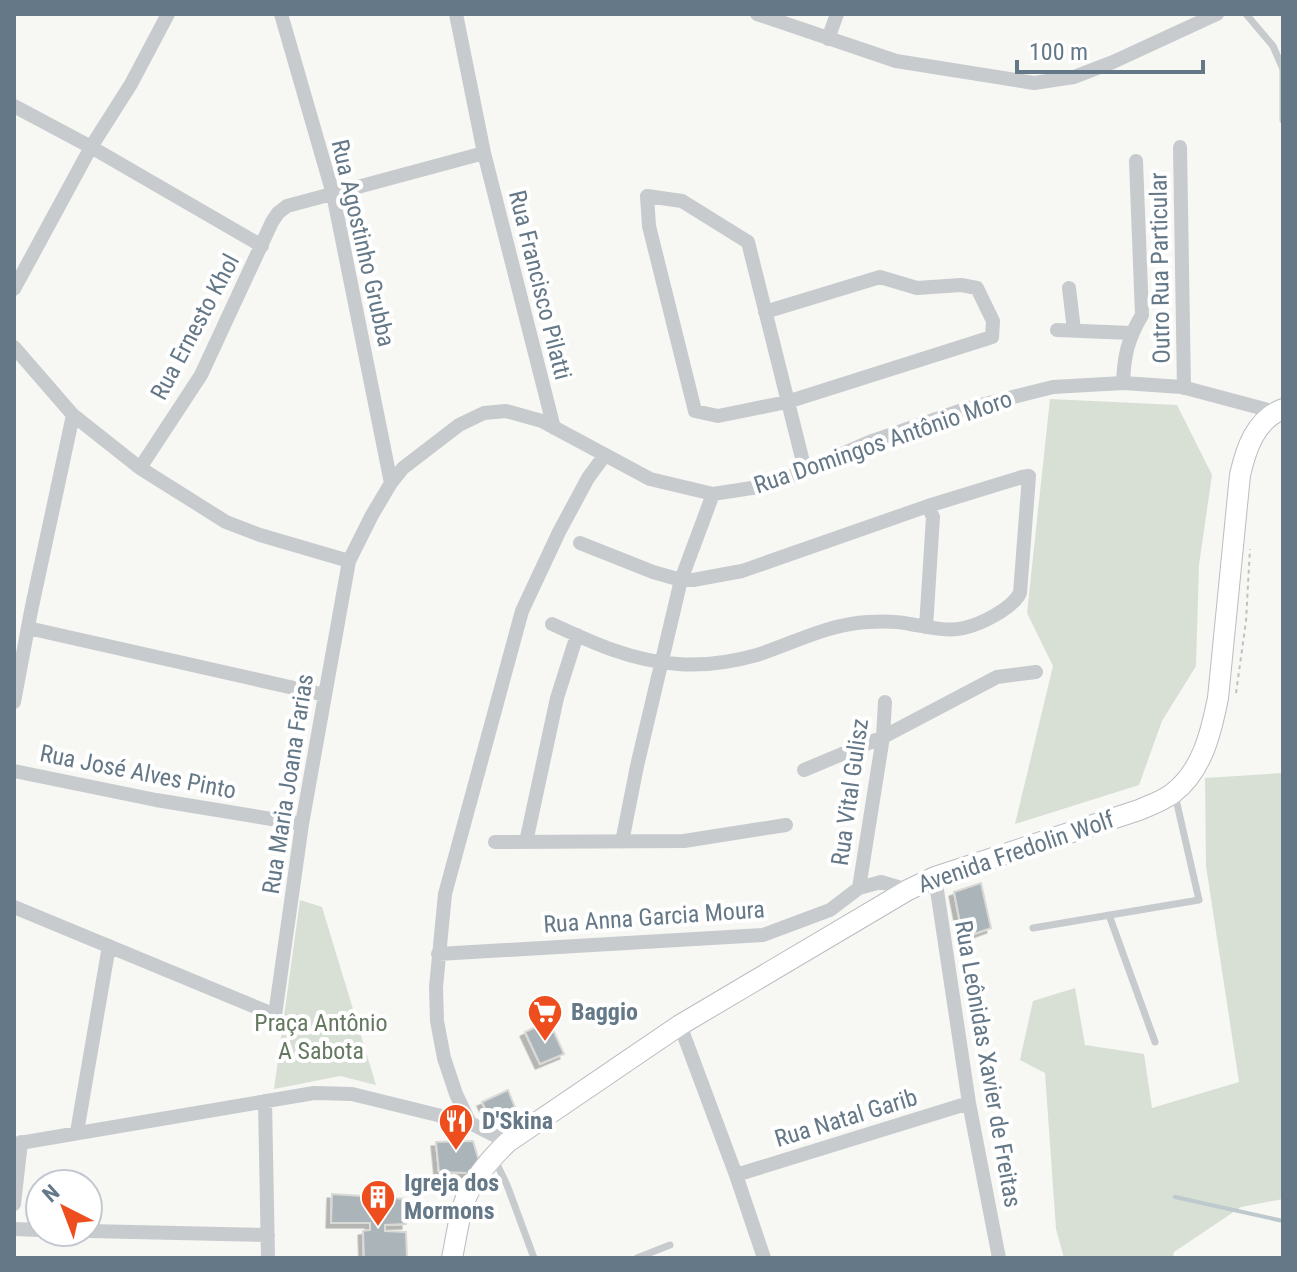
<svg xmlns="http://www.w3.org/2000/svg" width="1297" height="1272" font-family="'Roboto Condensed',sans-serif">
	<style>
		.green { fill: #d8e0d5 }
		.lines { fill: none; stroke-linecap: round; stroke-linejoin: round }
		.stream { stroke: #bdc9cd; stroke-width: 4 }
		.building { fill: #abb4b9; stroke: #d9d9d6; stroke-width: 2; filter: url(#shadow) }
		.secondary-casing { stroke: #b7bdc1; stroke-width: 22 }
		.path { stroke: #bec1c3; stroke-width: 2; stroke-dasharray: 4 4; stroke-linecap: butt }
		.lane { stroke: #c7cbce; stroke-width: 7 }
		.street { stroke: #c7cbce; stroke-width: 14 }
		.secondary { stroke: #fff; stroke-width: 20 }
		.labels { text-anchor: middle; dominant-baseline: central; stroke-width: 8; stroke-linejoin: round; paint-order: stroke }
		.street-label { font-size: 24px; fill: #647887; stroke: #fff }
		.poi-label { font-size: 24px; font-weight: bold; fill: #647887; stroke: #fff; text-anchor: start }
		.park-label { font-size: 24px; fill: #657960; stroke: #fff }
	</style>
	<defs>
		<filter id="shadow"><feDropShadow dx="-4.5" dy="4.5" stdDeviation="0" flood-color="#0004"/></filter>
	</defs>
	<rect width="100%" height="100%" fill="#f7f7f4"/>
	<path class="green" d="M1050,399L1177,405L1212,475L1199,565L1196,666L1162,721L1139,785L1015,824L1053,666L1027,613Z
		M1283,773V1199L1241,1207L1174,1252L1173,1258H1064L1056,1229L1045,1073L1020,1060L1033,1001L1075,988L1085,1045L1144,1054L1152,1108L1239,1082L1206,866L1205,778Z
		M300,900L322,907L376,1085L340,1076L274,1089Z"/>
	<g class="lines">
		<path class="stream" d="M1175,1197L1283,1221"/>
	</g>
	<path class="building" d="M981,883L991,928L963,938L954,892Z
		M549,1021L564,1054L540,1064L525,1032Z
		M508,1090L516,1110L491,1122L482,1102Z
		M473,1141L479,1161L469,1173L439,1172L436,1142Z
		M332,1194L407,1199L406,1224L385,1225V1231L406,1232L407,1258H364L363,1231L370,1230V1223H331Z"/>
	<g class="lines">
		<g class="secondary-casing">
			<path id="secondary" d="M452,1258C456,1240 458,1220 464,1203C472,1180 491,1158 508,1142L680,1025L908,890L935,877L1139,810C1150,805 1163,801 1173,793C1202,771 1211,733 1218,698L1240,475C1246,449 1255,420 1283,409"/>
		</g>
		<path class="path" d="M1236,693L1246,621L1250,549"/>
		<path class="lane" d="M1246,14L1273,46L1283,69V120
			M1109,915L1155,1042
			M1033,928L1199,900L1175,795
			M495,1160L507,1185L534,1258
			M637,1258L670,1245"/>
		<path class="street" d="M281,14L333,194L391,483
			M456,14L484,153L554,428
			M757,14L896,61L1034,83L1074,77L1113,62L1217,14
			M828,39L837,14
			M14,106L91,147L262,246
			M1180,147L1184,388
			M1069,288L1074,330
			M14,289L91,147L131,84L168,14
			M765,312L880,277L917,288L961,285L977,288L993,321L992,337L787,402L718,416L695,411L649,226L647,196L682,201L748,242L805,470
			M1057,330L1131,333
			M14,347L73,415L140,468L226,522L260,535L349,561
			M1123,383C1124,356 1128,338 1142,315L1136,161
			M140,468L201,375L272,222L278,213L287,206L484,153
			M552,624C593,643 632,661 678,664C705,666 732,662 757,655C794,643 828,624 868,622C882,621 896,621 910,624C928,627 947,632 964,628C981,624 1012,609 1020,593L1029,476L1022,477L928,506L742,571L693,580H681L653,572L580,543
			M926,627L933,517L928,506
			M28,628L325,695
			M14,702L31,611L73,415
			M804,770L883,737L997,677L1036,672
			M14,771L156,800L302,824
			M495,842L684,841L786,825
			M526,842L557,698L577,635
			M622,842L637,766L681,580L713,494
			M935,877L969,1103L999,1258
			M859,888L883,737L885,702
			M14,907L275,1015L302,824L349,561L372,515L391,483L403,468L459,425L484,413L506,411L542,421L650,479L713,494L771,485L872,441L965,409L1053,387L1123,383L1182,387L1276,412
			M438,954L763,935L830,910L859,888L881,882L908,890
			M680,1025L736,1175L764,1258
			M265,1101L268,1258
			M470,1123L456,1094L444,1058L437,1021L436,987L445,894L522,611L559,532L588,478L605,455
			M77,1132L109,946
			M14,1144L314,1093L352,1094L470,1123L508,1142
			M736,1175L969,1103
			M14,1204L21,1142
			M14,1229L40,1230
			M88,1231L268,1235"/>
		<use href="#secondary" class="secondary"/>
	</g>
	<defs>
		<g id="supermarket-pin" transform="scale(1.8)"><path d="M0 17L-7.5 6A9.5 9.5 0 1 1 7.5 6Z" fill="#ee4e1d" stroke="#fff"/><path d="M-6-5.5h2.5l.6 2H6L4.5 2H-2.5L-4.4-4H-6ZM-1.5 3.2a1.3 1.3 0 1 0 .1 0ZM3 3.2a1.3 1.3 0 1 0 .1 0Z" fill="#fff"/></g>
		<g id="restaurant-pin" transform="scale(1.8)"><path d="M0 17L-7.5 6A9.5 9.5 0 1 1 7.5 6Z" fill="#ee4e1d" stroke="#fff"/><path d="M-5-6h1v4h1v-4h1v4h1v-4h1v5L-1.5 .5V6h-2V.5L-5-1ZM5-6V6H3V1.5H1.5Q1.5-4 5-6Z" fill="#fff"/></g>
		<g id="building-pin" transform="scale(1.8)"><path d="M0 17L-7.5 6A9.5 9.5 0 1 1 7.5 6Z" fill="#ee4e1d" stroke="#fff"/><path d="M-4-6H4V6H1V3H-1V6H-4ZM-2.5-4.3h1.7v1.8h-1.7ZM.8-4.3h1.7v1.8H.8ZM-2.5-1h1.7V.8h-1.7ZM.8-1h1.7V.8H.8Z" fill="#fff"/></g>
	</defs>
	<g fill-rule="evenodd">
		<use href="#supermarket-pin" x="545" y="1012"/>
		<use href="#restaurant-pin" x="456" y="1121"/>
		<use href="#building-pin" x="378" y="1197"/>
	</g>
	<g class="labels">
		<g class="street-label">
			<text transform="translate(363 243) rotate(77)">Rua Agostinho Grubba</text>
			<text transform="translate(1160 268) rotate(-91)">Outro Rua Particular</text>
			<text transform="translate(540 285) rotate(76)">Rua Francisco Pilatti</text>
			<text transform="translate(195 327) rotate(-62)">Rua Ernesto Khol</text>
			<text transform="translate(883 442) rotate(-19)">Rua Domingos Antônio Moro</text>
			<text transform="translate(138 772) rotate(11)">Rua José Alves Pinto</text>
			<text transform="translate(288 784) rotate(-81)">Rua Maria Joana Farias</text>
			<text transform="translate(850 792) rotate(-82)">Rua Vital Gulisz</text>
			<text transform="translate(1016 852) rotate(-19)">Avenida Fredolin Wolf</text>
			<text transform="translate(654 917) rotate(-4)">Rua Anna Garcia Moura</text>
			<text transform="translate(988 1064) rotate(80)">Rua Leônidas Xavier de Freitas</text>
			<text transform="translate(846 1118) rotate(-17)">Rua Natal Garib</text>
		</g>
		<g class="poi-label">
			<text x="571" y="1012">Baggio</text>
			<text x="482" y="1121">D'Skina</text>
			<text x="404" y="1183">Igreja dos<tspan x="404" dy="28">Mormons</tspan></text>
		</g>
		<g class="park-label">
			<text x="321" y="1023">Praça Antônio<tspan x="321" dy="28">A Sabota</tspan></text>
		</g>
	</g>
	<rect width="1297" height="1272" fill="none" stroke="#647887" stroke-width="32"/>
	<g transform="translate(64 1208) rotate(318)"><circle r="38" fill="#ffffff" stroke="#c1c9cf" stroke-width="2"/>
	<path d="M0-6L14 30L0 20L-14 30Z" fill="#ee4e1d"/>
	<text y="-12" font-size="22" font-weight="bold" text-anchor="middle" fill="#647887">N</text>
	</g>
	<path d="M1017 60v12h186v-12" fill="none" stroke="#647887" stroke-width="4"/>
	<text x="1029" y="60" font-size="24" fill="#647887" stroke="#ffffff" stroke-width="6" paint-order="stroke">100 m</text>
</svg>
